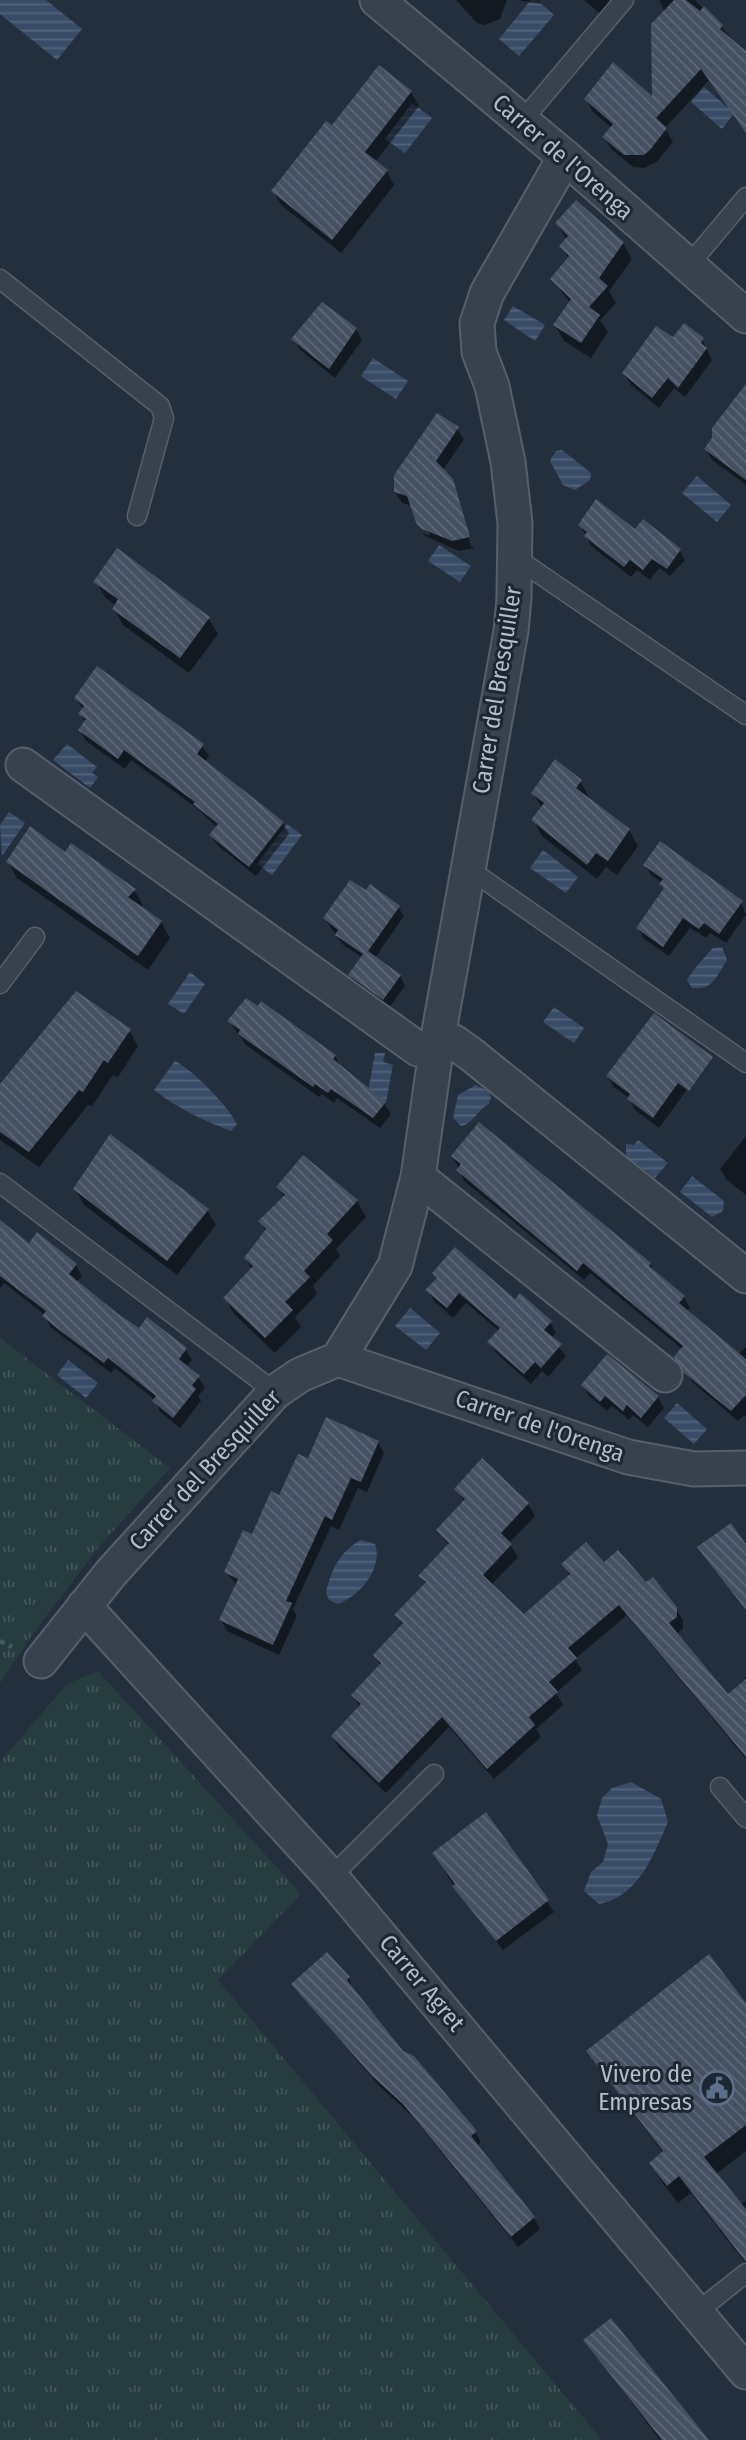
<svg xmlns="http://www.w3.org/2000/svg" width="746" height="2440" font-family="'Fira Sans Condensed',sans-serif">
	<style>
		.grass { fill: url(#grass-tufts) }
		.water { fill: url(#water-rules) }
		.shadow { fill: #0007 }
		.building { fill: url(#building-back-hatch) }
		.lines { fill: none; stroke-linecap: round; stroke-linejoin: round }
		.service-casing { stroke: #565f6c; stroke-width: 21 }
		.minor-casing { stroke: #565f6c; stroke-width: 37 }
		.path { stroke: #44595c; stroke-width: 4.5; stroke-dasharray: 5 5; stroke-linecap: butt }
		.service { stroke: #38414e; stroke-width: 18 }
		.minor { stroke: #38414e; stroke-width: 33 }
		.labels { text-anchor: middle; dominant-baseline: central; stroke-width: 6; stroke-linejoin: round; paint-order: stroke }
		.street-label { font-size: 24px; fill: #b4bcc9; stroke: #1d2633 }
		.poi-label { font-size: 24px; fill: #b4bcc9; stroke: #1d2633; text-anchor: end }
	</style>
	<defs>
		<pattern id="grass-tufts" width="24" height="20" patternUnits="userSpaceOnUse" patternTransform="scale(1.75)"><rect width="24" height="20" fill="#263c3f"/><path d="M3 7l-1-3M5 7V3M7 7l1-3M15 17l-1-3M17 17v-4M19 17l1-3" fill="none" stroke="#435659"/></pattern>
		<pattern id="water-rules" width="6" height="5" patternUnits="userSpaceOnUse" patternTransform="scale(1.75)"><rect width="6" height="5" fill="#394c67"/><path d="M0 2.5h6" fill="none" stroke="#53647b"/></pattern>
		<pattern id="building-back-hatch" width="6" height="6" patternUnits="userSpaceOnUse" patternTransform="scale(1.75)"><rect width="6" height="6" fill="#455162"/><path d="M-1 5l2 2M0 0l6 6M5-1l2 2" fill="none" stroke="#5d6877"/></pattern>
	</defs>
	<rect width="100%" height="100%" fill="#242f3e"/>
	<path class="grass" d="M0,1338L170,1468L97,1549L35,1631L0,1683Z
		M98,1671L301,1894L218,1980L602,2440H0V1762L67,1684Z"/>
	<path class="water" d="M0,0H46L82,29L57,60L0,14Z
		M531,0H537L554,15L519,56L499,39Z
		M704,87L734,113L722,129L691,102Z
		M412,103L432,118L405,153L385,139Z
		M513,306L545,325L535,341L504,320Z
		M373,358L408,381L396,399L361,376Z
		M562,450L591,473L590,480L575,490L563,485L550,461L556,451Z
		M697,476L731,505L717,522L682,493Z
		M439,545L471,566L460,582L428,561Z
		M67,744L97,767L92,773L98,777L90,788L53,760Z
		M9,812L25,823L2,856L0,825Z
		M287,824L302,835L272,875L257,864Z
		M543,850L578,877L566,893L530,868Z
		M722,947L727,960C717,975 713,991 692,988L687,980C688,976 709,952 713,948Z
		M190,972L205,984L184,1014L168,1004Z
		M554,1007L584,1028L574,1043L543,1022Z
		M375,1053H385L383,1062L393,1065L386,1102L367,1098Z
		M175,1061C193,1070 228,1106 237,1124L231,1131C202,1120 179,1109 154,1090Z
		M476,1085L488,1091L491,1097L489,1104C478,1109 473,1124 461,1126L453,1118L458,1095Z
		M638,1140L668,1163L655,1178L626,1156V1144L634,1145Z
		M692,1176L724,1201L723,1211L712,1217L680,1192Z
		M410,1308L440,1333L426,1350L395,1326Z
		M68,1360L98,1383L86,1398L57,1375Z
		M677,1403L707,1429L694,1444L664,1418Z
		M361,1540L375,1544C383,1568 361,1595 338,1604L329,1600L326,1593C331,1570 340,1551 361,1540Z
		M631,1782L661,1799L668,1822C653,1856 639,1896 599,1904L584,1891L591,1872L603,1862L608,1844L597,1815L602,1798L612,1788Z"/>
	<path class="shadow" d="M456,0H507L500,19L485,25L477,23Z
		M516,0H539L541,4Z
		M584,0H617L604,17Z
		M659,0H695L746,53V132L709,80L665,128L673,142L657,162L644,168L633,167L612,150L604,137L612,128L593,112L586,99L654,100L665,12Z
		M411,92L419,106L375,162L387,171L394,185L341,253L281,205L273,191L332,128Z
		M557,224L623,243L632,259L609,291L616,303L600,320L608,332L591,358L564,341L555,325L570,303L552,279L569,259L561,246L567,240Z
		M356,329L362,340L335,378L300,350L294,339Z
		M702,339L712,360L685,397L674,388L659,408L630,384L624,373L673,340Z
		M746,408V485L712,460L706,449Z
		M457,429L464,439L443,470L452,480L471,546L475,548L459,551L425,536L423,532L428,536L430,533L419,524L412,506L402,503L395,492Z
		M580,525L679,549L685,560L670,576L659,568L650,580L637,570L631,577L592,547Z
		M117,551L209,619L218,634L189,673L123,625L114,609L116,606L105,597L96,582Z
		M76,698L202,746L209,756L205,762L283,823L289,834L256,876L218,846L211,836L217,828L198,809L131,760L125,769L86,741L80,731L86,723L80,714L83,710Z
		M580,781L589,797L588,799L629,830L638,846L617,875L606,867L597,879L542,836L533,820L542,808L533,793Z
		M65,854L134,890L143,905L141,908L161,922L170,938L148,970L17,878L8,862Z
		M645,865L741,902L746,915L726,943L710,933L706,938L690,928L669,956L644,939L638,928L665,890L663,883L651,875Z
		M398,907L404,916L375,958L400,976L405,986L389,1008L356,985L350,975L363,958L342,944L325,919Z
		M229,1021L335,1056L341,1067L384,1103L391,1114L380,1128L337,1098L334,1103L322,1094L319,1097L246,1045Z
		M129,1030L138,1046L118,1077L113,1075L92,1106L88,1105L39,1167L0,1140V1086Z
		M608,1076L696,1077L659,1128L635,1110L629,1098L614,1087Z
		M746,1136V1195L727,1180L720,1169Z
		M453,1156L650,1264L655,1274L684,1297L690,1308L687,1311L738,1354L746,1347V1417L744,1415L738,1421L692,1382L682,1368V1349L590,1273L584,1280L464,1181Z
		M278,1188L357,1201L366,1217L336,1249L340,1256L313,1286L317,1294L295,1317L301,1327L275,1353L234,1314L225,1298L252,1270L246,1258L266,1232L260,1222L285,1198Z
		M75,1189L207,1210L216,1225L177,1275L84,1205Z
		M0,1228L29,1245L76,1265L82,1276L76,1283L139,1330L186,1350L192,1360L186,1367L198,1377L205,1388L198,1396L201,1401L180,1428L160,1412L155,1400L115,1368L111,1373L50,1327L45,1315L4,1283L0,1288Z
		M434,1273L515,1301L550,1322L556,1333L552,1338L566,1356L548,1377L542,1371L531,1384L496,1353L489,1342L499,1331L466,1303L453,1318L434,1301L428,1291L437,1279Z
		M583,1386L658,1397L664,1408L648,1427L633,1415L629,1420L612,1406L607,1411L589,1396Z
		M378,1442L384,1453L367,1492L358,1488L339,1530L331,1526L293,1609L297,1616L279,1655L227,1631L221,1620L237,1585L226,1572L309,1460Z
		M482,1461L528,1504L535,1516L509,1543L518,1557L491,1585L524,1616L570,1577L563,1564L604,1565L646,1585L675,1608L683,1620V1629L676,1634L728,1696H746V1759L627,1615L575,1659L582,1670L556,1693L563,1705L536,1729L541,1737L494,1779L449,1727L386,1793L339,1748L333,1737L360,1707L353,1695L381,1666L375,1656L403,1626L397,1615L426,1585L421,1576L449,1546L438,1530L465,1502L456,1489Z
		M486,1815L554,1912L503,1950L461,1897L434,1854Z
		M349,1978L353,1990L402,2052L475,2132L481,2142L476,2146L534,2218L540,2229L518,2247L411,2115L380,2087L293,1985Z
		M746,2006V2151L716,2174L740,2205L746,2200V2264L691,2193L678,2203L662,2182L651,2163L663,2153L588,2051Z
		M585,2341L706,2440H660Z"/>
	<path class="building" d="M674,0H686L700,11L704,6L723,25L720,29L746,51V133L701,69L656,118L667,128L650,150L644,155H624L602,137L613,124L584,99L613,62L652,96L651,24Z
		M379,65L412,91L365,152L388,170L332,240L271,191L326,121L332,125Z
		M576,200L624,242L599,278L608,286L589,307L600,315L581,343L553,325L571,299L550,279L569,256L559,246L568,236L555,223Z
		M322,302L357,328L329,369L291,339Z
		M684,323L704,338L701,343L707,348L678,388L668,378L652,398L622,373L656,326L673,337Z
		M746,384V480L704,449L712,438V428Z
		M437,413L459,427L436,461L453,479L470,537L452,541L422,529L417,525L407,496L394,492V475Z
		M596,499L635,529L643,519L681,549L667,569L652,559L643,570L630,560L624,567L584,536L587,532L578,525Z
		M117,548L210,617L180,658L112,609L118,599L93,582Z
		M97,666L204,744L197,754L284,822L249,867L209,835L218,824L193,804L195,802L124,750L118,759L78,730L86,719L78,714L84,706L74,698Z
		M555,759L582,780L576,788L630,829L608,861L596,853L587,865L531,820L544,803L531,793Z
		M30,826L65,852L71,843L136,889L128,897L162,921L138,956L6,862Z
		M660,841L743,901L719,934L704,923L699,929L683,918L663,947L636,928L664,888L659,884L663,879L643,865Z
		M350,880L366,890L370,884L400,906L368,951L401,975L383,1000L348,975L363,954L335,935L338,930L323,918Z
		M76,991L131,1029L108,1063L104,1060L83,1092L79,1090L29,1152L0,1132V1084Z
		M246,998L258,1006L261,1001L336,1055L333,1059L386,1102L373,1118L331,1089L328,1093L315,1084L313,1087L238,1034L240,1030L227,1021Z
		M654,1013L713,1057L689,1091L678,1083L653,1118L627,1099L630,1094L606,1076Z
		M479,1122L651,1263L649,1266L685,1296L679,1303L746,1359V1395L731,1411L683,1372L674,1357L683,1346L583,1263L577,1271L456,1170L461,1164L451,1156Z
		M110,1134L209,1209L167,1261L73,1189Z
		M303,1155L358,1200L327,1234L333,1240L304,1271L310,1277L285,1302L293,1310L265,1338L223,1298L253,1266L244,1258L266,1229L258,1221L285,1195L276,1187Z
		M0,1220L29,1243L37,1232L77,1264L69,1274L117,1313L139,1328L147,1317L187,1348L179,1359L200,1376L192,1385L196,1389L173,1418L152,1401L156,1396L108,1358L104,1363L63,1333L42,1316L46,1311L0,1276Z
		M455,1247L515,1299L520,1293L552,1321L544,1330L562,1344L541,1368L535,1362L524,1374L487,1342L500,1328L459,1293L447,1308L425,1290L437,1278L432,1273Z
		M607,1354L659,1396L641,1418L627,1405L623,1411L605,1396L600,1402L581,1385Z
		M326,1417L379,1441L361,1482L351,1478L332,1520L325,1516L286,1601L292,1603L273,1645L219,1620L238,1579L224,1572L243,1530L252,1534L271,1491L279,1495L298,1454L308,1458Z
		M482,1458L529,1503L501,1533L512,1544L483,1575L524,1614L570,1574L561,1564L586,1542L604,1562L618,1550L646,1582L653,1577L677,1607V1617L669,1623L728,1694L746,1679V1757L619,1605L568,1648L577,1658L549,1682L558,1692L529,1717L535,1725L487,1769L442,1717L379,1783L331,1736L361,1704L351,1695L381,1663L373,1655L403,1623L394,1615L426,1582L418,1576L449,1543L436,1530L465,1499L454,1489Z
		M731,1523L746,1544V1610L697,1547Z
		M486,1812L549,1900L496,1941L452,1886L455,1884L432,1853Z
		M327,1952L350,1977L347,1980L403,2051L414,2056L477,2131L471,2136L535,2217L511,2237L403,2104L372,2076L291,1984Z
		M709,1954L746,2003V2125L704,2157L746,2209V2262L679,2176L667,2186L649,2163L663,2151L586,2051Z
		M611,2318L709,2440H662L583,2340Z"/>
	<g class="lines">
		<g class="service-casing">
			<path id="service" d="M522,121L624,0
				M689,265L746,197
				M0,279L160,406L164,418L137,516
				M516,558L746,715
				M469,869L746,1063
				M0,984L35,937
				M0,1183L275,1392
				M720,1787L746,1818
				M331,1877L434,1774
				M697,2312L746,2273"/>
		</g>
		<g class="minor-casing">
			<path id="minor" d="M377,0L565,157L746,316
				M23,765L418,1049L436,1054
				M438,1037L454,1042L472,1055L746,1276
				M418,1177L665,1375
				M338,1359L628,1457L694,1469L746,1468
				M84,1606L331,1877L746,2372
				M41,1661L111,1573L275,1392L300,1375L338,1359L395,1266L418,1177L438,1037L511,631L514,598L515,523L508,462L492,386L479,352L477,323L487,293L565,157"/>
		</g>
		<path class="path" d="M0,1641L12,1647"/>
		<use href="#service" class="service"/>
		<use href="#minor" class="minor"/>
	</g>
	<defs>
		<g id="civic-ring" transform="scale(1.75)"><circle r="9.5" fill="#1d2633" stroke="#5c6f8a" stroke-width="1.5"/><path d="M-.6-6.5H3V-4.5H.6V-3L4-1V1h2V6H-6V1h2V-1L-.6-3ZM-1.2 2.5V6h2.4V2.5Z" fill="#5c6f8a"/></g>
	</defs>
	<g fill-rule="evenodd">
		<use href="#civic-ring" x="717" y="2088"/>
	</g>
	<g class="labels">
		<g class="street-label">
			<text transform="translate(563 157) rotate(41)">Carrer de l'Orenga</text>
			<text transform="translate(497 690) rotate(-81)">Carrer del Bresquiller</text>
			<text transform="translate(540 1426) rotate(19)">Carrer de l'Orenga</text>
			<text transform="translate(205 1470) rotate(-47)">Carrer del Bresquiller</text>
			<text transform="translate(422 1983) rotate(50)">Carrer Agret</text>
		</g>
		<g class="poi-label">
			<text x="692" y="2074">Vivero de<tspan x="692" dy="28">Empresas</tspan></text>
		</g>
	</g>
</svg>
